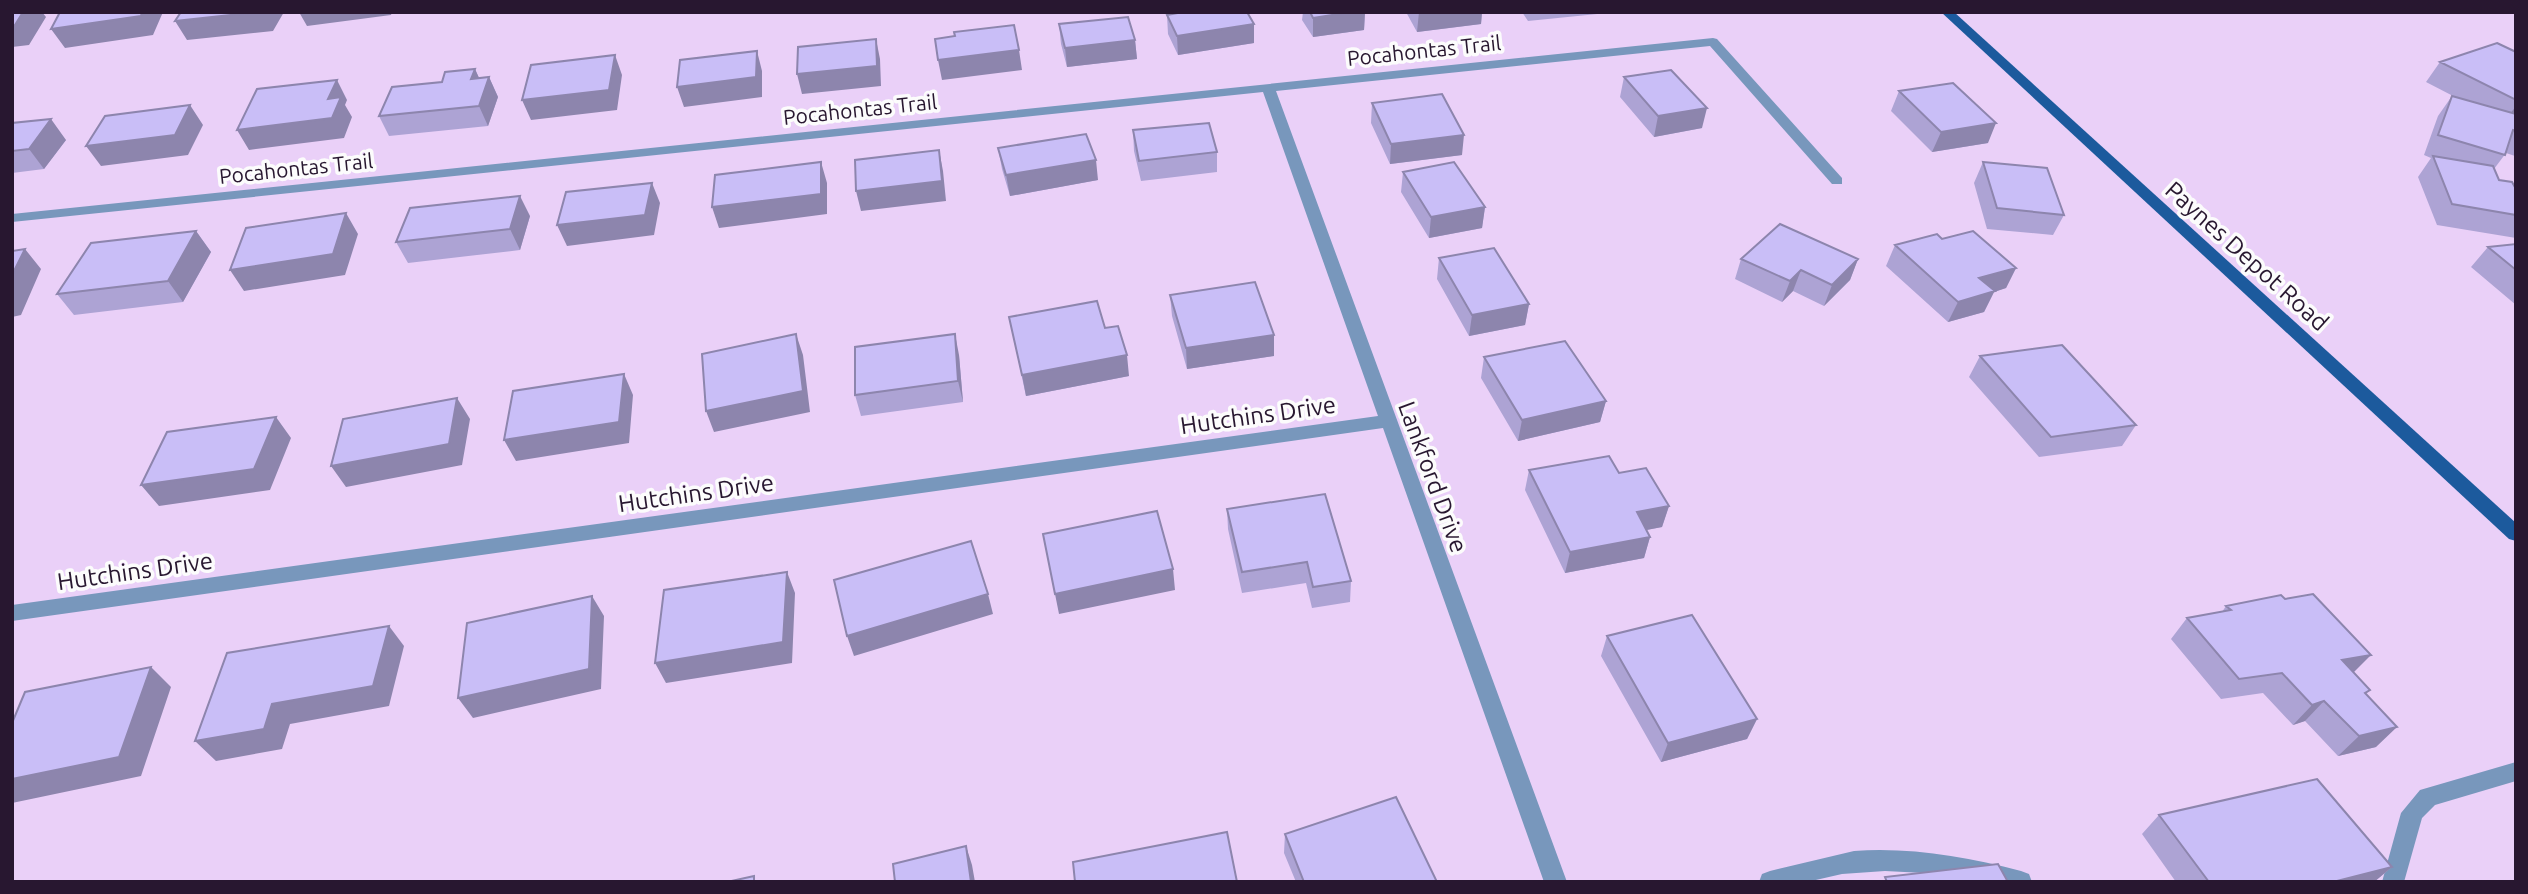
<svg xmlns="http://www.w3.org/2000/svg" width="2528" height="894" font-family="Ubuntu,sans-serif">
	<style>
		.lines { fill: none; stroke-linecap: round; stroke-linejoin: round }
		.service { fill: #7897bc; fill-rule: evenodd }
		.minor { fill: #7897bc; fill-rule: evenodd }
		.primary { fill: #1c5a9d; fill-rule: evenodd }
		.wall { fill: #ada3d4 }
		.shaded-wall { fill: #8d85ad }
		.building { fill: #c9bef7; stroke: #8d85ad; stroke-width: 2 }
		.labels { text-anchor: middle; dominant-baseline: central; stroke-width: 7; stroke-linejoin: round; paint-order: stroke }
		.far-street-label { font-size: 21px; fill: #281730; stroke: #fcfcfc }
		.street-label { font-size: 24px; fill: #281730; stroke: #fcfcfc }
	</style>
	<rect width="100%" height="100%" fill="#ead0f8"/>
	<g class="lines">
		<path class="service" d="M2516,762V781L2435,805L2422,818L2404,882H2382L2401,813L2420,790Z
			M1854,851C1911,847 1966,857 2021,871L2029,874L2032,882H1977L1924,873L1885,871L1842,874L1807,882H1759L1762,874L1770,871Z"/>
		<path class="minor" d="M1713,38L1717,39L1842,178V184H1832L1710,46L1276,91L1567,882H1544L1383,428L12,621V605L1378,416L1263,92L12,222V214Z"/>
		<path class="primary" d="M1941,12H1954L2516,523V541L2509,539Z"/>
	</g>
	<path class="wall" d="M1303,12H1365L1364,30L1313,37L1302,20Z
		M1406,12H1482L1481,24L1417,32Z
		M1522,12H1617L1528,21Z
		M1167,15L1254,24V43L1178,55L1168,34Z
		M1059,24L1135,40L1137,59L1067,67L1061,44Z
		M2516,52V155L2515,156L2506,153L2494,169L2499,180L2516,189V238L2437,225L2418,177L2431,158L2424,155L2438,116L2452,96L2455,97L2426,82L2440,62Z
		M475,69L479,78L489,77L498,97L488,126L389,136L379,116L442,82Z
		M1624,77L1702,128L1654,137L1620,97Z
		M1899,91L1988,143L1932,152L1891,111Z
		M1372,103L1462,155L1390,164L1371,123Z
		M12,123L66,140L44,169L12,173Z
		M1133,130L1217,152V172L1141,181L1134,151Z
		M998,148L1098,180L1010,196L1002,169Z
		M1983,162L2064,215L2053,235L1987,229L1974,183Z
		M1403,172L1485,207L1482,228L1429,238L1401,192Z
		M530,216L520,250L408,263L396,242Z
		M196,231L211,252L183,302L74,315L57,294Z
		M2516,244V305L2471,267L2488,247Z
		M1895,245L2016,268L2006,288L1994,292L1984,312L1948,322L1886,266Z
		M1439,258L1529,304L1525,325L1469,336L1437,279Z
		M1741,259H1858L1850,280L1824,306L1793,291L1782,302L1735,279Z
		M1170,295L1274,356L1187,369L1172,316Z
		M1009,317L1105,328L1129,376L1026,396Z
		M959,355L963,402L861,416L855,395Z
		M1980,356L2136,425L2122,446L2039,457L1969,377Z
		M1484,357L1606,401L1600,422L1518,441L1481,378Z
		M1529,470L1619,473L1669,506L1662,527L1646,530L1650,537L1644,558L1565,573L1525,490Z
		M1227,509L1351,581L1350,602L1312,608L1306,583L1242,593L1228,529Z
		M2226,606L2353,672L2370,690L2366,694L2376,747L2338,756L2305,721L2293,725L2263,693L2221,699L2171,639L2187,618L2222,612Z
		M1607,636L1757,719L1747,739L1661,762L1601,656Z
		M2159,815L2392,867L2374,882H2176L2142,834Z
		M1285,834L1437,882H1296L1284,853Z"/>
	<path class="shaded-wall" d="M23,12H42L46,17L29,45L12,47V26Z
		M142,12H163L153,35L65,48L51,29Z
		M258,12H284L273,31L187,40L175,21Z
		M299,12H392L391,15L307,26Z
		M1351,12H1365L1364,30L1313,37V18Z
		M1419,12H1482L1481,24L1417,32Z
		M1254,24V43L1178,55L1177,36Z
		M876,39L880,59L881,86L802,94L797,74Z
		M1135,40L1137,59L1067,67L1065,48Z
		M1019,50L1022,70L942,80L938,60Z
		M757,51L762,71V97L684,107L677,87Z
		M615,55L622,75L617,110L531,120L522,100Z
		M475,69L484,89L471,79Z
		M489,77L498,97L488,126L479,106Z
		M337,80L347,100L345,105L352,117L344,138L249,150L237,130L328,99Z
		M190,105L203,125L188,155L101,166L86,146Z
		M2516,106V118L2504,122Z
		M1707,108L1702,128L1654,137L1658,116Z
		M51,119L66,140L44,169L29,149Z
		M1996,123L1988,143L1932,152L1941,132Z
		M1464,135L1462,155L1390,164L1391,144Z
		M939,150L943,171L946,201L861,211L856,191Z
		M1096,160L1098,180L1010,196L1006,175Z
		M821,162L827,183V214L719,228L712,207Z
		M652,183L660,203L654,235L567,246L557,225Z
		M520,196L530,216L520,250L510,229Z
		M1485,207L1482,228L1429,238L1431,217Z
		M346,213L358,234L345,275L244,291L230,270Z
		M196,231L211,252L183,302L168,281Z
		M25,249L41,269L21,315L12,317V275Z
		M1858,259L1850,280L1824,306L1832,285Z
		M2016,268L2006,288L1994,292L1984,312L1948,322L1958,302L1979,278Z
		M1801,270L1793,291L1782,302L1790,281Z
		M1529,304L1525,325L1469,336L1472,315Z
		M796,334L803,355L810,412L714,432L706,411Z
		M955,334L959,355L963,402L958,381Z
		M1274,335V356L1187,369L1186,348Z
		M1127,355L1129,376L1026,396L1022,375Z
		M624,374L633,395L629,443L516,461L504,440Z
		M457,398L470,419L462,465L346,487L331,466Z
		M1606,401L1600,422L1518,441L1522,420Z
		M276,417L291,438L270,490L159,506L141,485Z
		M1669,506L1662,527L1631,533L1637,512Z
		M1650,537L1644,558L1565,573L1570,552Z
		M1173,569L1175,590L1059,614L1055,594Z
		M787,572L795,593L792,663L666,683L655,663Z
		M988,594L993,614L854,656L847,636Z
		M592,596L604,616L601,689L473,718L458,698Z
		M389,626L404,646L389,706L290,724L282,749L216,761L195,741L272,704Z
		M2371,655L2351,675L2342,660Z
		M151,667L171,687L141,776L12,803V779Z
		M2324,701L2305,721L2293,725L2312,705Z
		M1757,719L1747,739L1661,762L1668,743Z
		M2397,727L2376,747L2338,756L2359,736Z
		M966,846L972,865L975,882H971Z
		M2392,867L2374,882H2333Z"/>
	<path class="building" d="M12,12H23L15,25L12,26Z
		M60,12H142L141,16L51,29Z
		M181,12H258L175,21Z
		M1183,12H1247L1254,24L1177,36L1167,15Z
		M1310,12H1351L1313,18Z
		M1128,17L1135,40L1065,48L1059,24Z
		M1014,25L1019,50L938,60L935,39L955,36L954,32Z
		M876,39L877,66L797,74L798,47Z
		M2497,43L2516,52V100L2440,62Z
		M757,51L756,77L677,87L680,60Z
		M615,55L609,90L522,100L531,65Z
		M475,69L471,79L489,77L479,106L379,116L392,87L442,82L445,72Z
		M1671,70L1707,108L1658,116L1624,77Z
		M337,80L328,99L341,97L332,118L237,130L257,89Z
		M1953,83L1996,123L1941,132L1899,91Z
		M1442,94L1464,135L1391,144L1372,103Z
		M2452,96L2516,114V131L2513,130L2505,155L2438,135Z
		M190,105L175,135L86,146L105,116Z
		M51,119L29,149L12,151V123Z
		M1209,123L1217,152L1139,161L1133,130Z
		M1086,134L1096,160L1006,175L998,148Z
		M939,150L942,181L856,191L855,160Z
		M2433,156L2493,166L2499,180L2512,182L2516,189V215L2452,204Z
		M821,162V194L712,207L715,175Z
		M1454,162L1485,207L1431,217L1403,172Z
		M1983,162L2047,168L2064,215L1997,208Z
		M652,183L645,215L557,225L566,192Z
		M520,196L510,229L396,242L410,208Z
		M346,213L333,254L230,270L246,228Z
		M1780,224L1858,259L1832,285L1801,270L1790,281L1741,259Z
		M196,231L168,281L57,294L91,243Z
		M1973,231L2016,268L1979,278L1995,291L1958,302L1895,245L1937,234L1942,239Z
		M2516,244V270L2488,247Z
		M1494,248L1529,304L1472,315L1439,258Z
		M25,249L12,275V251Z
		M1255,282L1274,335L1186,348L1170,295Z
		M1097,301L1105,328L1118,326L1127,355L1022,375L1009,317Z
		M796,334L803,391L706,411L702,354Z
		M955,334L958,381L855,395V347Z
		M1565,341L1606,401L1522,420L1484,357Z
		M2062,345L2136,425L2051,437L1980,356Z
		M624,374L619,422L504,440L513,391Z
		M457,398L449,444L331,466L343,419Z
		M276,417L254,469L141,485L167,432Z
		M1609,456L1619,473L1646,468L1669,506L1637,512L1650,537L1570,552L1529,470Z
		M1325,494L1351,581L1313,587L1307,562L1242,572L1227,509Z
		M1157,511L1173,569L1055,594L1043,534Z
		M971,541L988,594L847,636L834,580Z
		M787,572L783,642L655,663L664,590Z
		M2313,594L2371,655L2342,660L2370,690L2365,693L2397,727L2359,736L2324,701L2312,705L2282,673L2239,679L2187,618L2231,610L2226,606L2281,595L2285,599Z
		M592,596L589,669L458,698L467,623Z
		M1692,615L1757,719L1668,743L1607,636Z
		M389,626L373,686L272,704L264,729L195,741L227,653Z
		M151,667L119,757L12,779V723L25,692Z
		M2317,779L2392,867L2333,882H2209L2159,815Z
		M1396,797L1437,882H1304L1285,834Z
		M1227,832L1237,882H1075L1073,862Z
		M966,846L971,882H895L893,864Z
		M1998,864L2008,882H1887L1885,877Z
		M754,876V882H727Z"/>
	<g class="labels">
		<g class="far-street-label">
			<text transform="translate(1424 50) rotate(-6)">Pocahontas Trail</text>
			<text transform="translate(860 109) rotate(-6)">Pocahontas Trail</text>
			<text transform="translate(296 168) rotate(-6)">Pocahontas Trail</text>
		</g>
		<g class="street-label">
			<text transform="translate(2247 256) rotate(42)">Paynes Depot Road</text>
			<text transform="translate(1258 415) rotate(-8)">Hutchins Drive</text>
			<text transform="translate(1433 477) rotate(70)">Lankford Drive</text>
			<text transform="translate(696 493) rotate(-8)">Hutchins Drive</text>
			<text transform="translate(135 571) rotate(-8)">Hutchins Drive</text>
		</g>
	</g>
	<rect width="2528" height="894" fill="none" stroke="#281730" stroke-width="28"/>
</svg>
